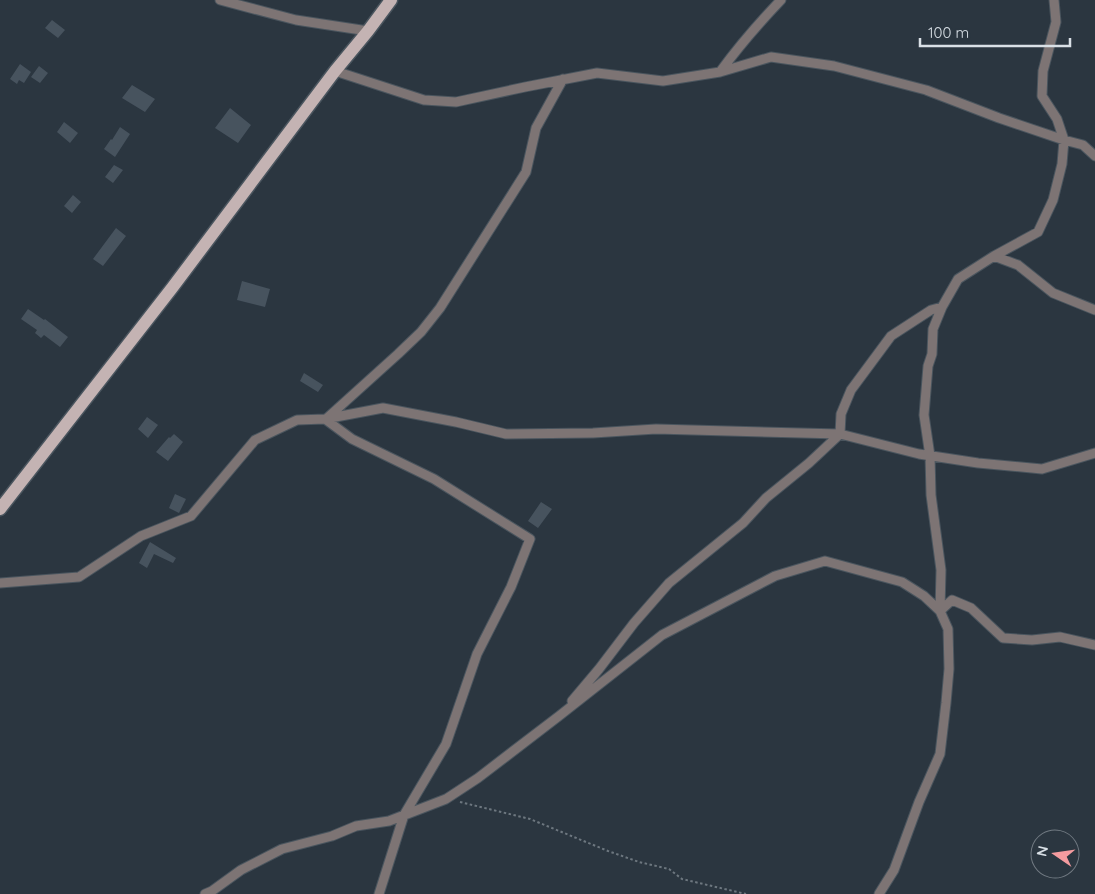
<svg xmlns="http://www.w3.org/2000/svg" width="1095" height="894" font-family="Quicksand,sans-serif">
	<style>
		.building { fill: #47535e }
		.lines { fill: none; stroke-linecap: round; stroke-linejoin: round }
		.street-casing { stroke: #4a555e; stroke-width: 11 }
		.primary-casing { stroke: #4a555e; stroke-width: 15 }
		.path { stroke: #6d777f; stroke-width: 2; stroke-dasharray: 2.5 2.5; stroke-linecap: butt }
		.street { stroke: #7d7474; stroke-width: 9 }
		.primary { stroke: #c4b3b3; stroke-width: 12 }
	</style>
	<rect width="100%" height="100%" fill="#2b3640"/>
	<path class="building" d="M52,20L65,30L58,38L45,28Z
		M20,64L31,72L24,83L19,80L17,84L10,79Z
		M39,66L48,73L40,83L31,77Z
		M132,85L155,99L145,112L122,98Z
		M230,108L251,125L238,143L215,128Z
		M64,122L78,133L70,143L57,132Z
		M120,127L130,134L115,157L104,149L111,139L112,140Z
		M114,165L123,170L113,183L105,177Z
		M73,195L81,202L72,213L64,206Z
		M116,228L126,236L103,266L93,259Z
		M242,281L270,289L265,307L237,300Z
		M28,309L44,320L45,319L68,337L60,347L44,335L41,338L35,333L37,330L21,319Z
		M304,373L323,385L318,392L300,381Z
		M147,417L158,425L148,438L138,429Z
		M174,434L183,442L168,461L156,452L169,437L170,438Z
		M175,494L186,499L179,513L169,508Z
		M541,502L552,509L538,528L528,521Z
		M150,542L176,558L173,563L154,554L147,568L139,563Z"/>
	<g class="lines">
		<g class="street-casing">
			<path id="street" d="M220,0L296,20L368,31
				M335,71L424,100L456,102L525,87L597,73L663,81L720,72L771,57L834,66L926,90L999,118L1064,140L1083,145L1095,156
				M720,72C739,46 759,23 781,0
				M994,256L1018,265L1053,293L1095,310
				M325,419L383,408L456,422L506,434L593,433L656,429L840,434L919,454L978,463L1042,469L1095,453
				M326,419L398,354L421,332L440,308L526,172L536,128L563,79
				M0,583L79,577L141,536L191,516L255,440L297,420L325,419L352,439L434,479L530,539L511,587L477,654L446,744L404,815L379,894
				M940,611L941,570L931,495L930,456L924,415L928,366L932,354L933,329L942,307L958,279L994,256L1038,232L1053,200L1062,164L1064,140L1057,119L1042,96L1043,71L1056,22L1054,0
				M940,611L952,600L971,608L1003,638L1032,640L1060,637L1095,645
				M572,701L599,669L634,623L669,583L743,523L766,498L809,463L840,434L841,414L851,390L891,336L931,310L942,307
				M205,894L212,891L241,870L282,849L332,836L356,826L389,821L446,799L478,778L559,716L662,635L775,576L825,561L902,582L924,596L940,611L948,629L949,669L946,703L940,754L919,802L894,870L879,894"/>
		</g>
		<g class="primary-casing">
			<path id="primary" d="M0,509L172,288L335,71L368,31L391,0"/>
		</g>
		<path class="path" d="M460,802L530,819L608,851L639,862L669,869L682,879L746,894"/>
		<use href="#street" class="street"/>
		<use href="#primary" class="primary"/>
	</g>
	<g transform="translate(1055 854) rotate(283)"><circle r="24" fill="#2b3640" stroke="#717a82"/>
	<path d="M0-4L9 19L0 12L-9 19Z" fill="#f49b9f"/>
	<text y="-8" font-size="14" font-weight="bold" text-anchor="middle" fill="#d9e0e6">N</text>
	</g>
	<path d="M920 38v8h150v-8" fill="none" stroke="#d9e0e6" stroke-width="2.5"/>
	<text x="928" y="38" font-size="15" fill="#d9e0e6" stroke="#2b3640" stroke-width="4" paint-order="stroke">100 m</text>
</svg>
